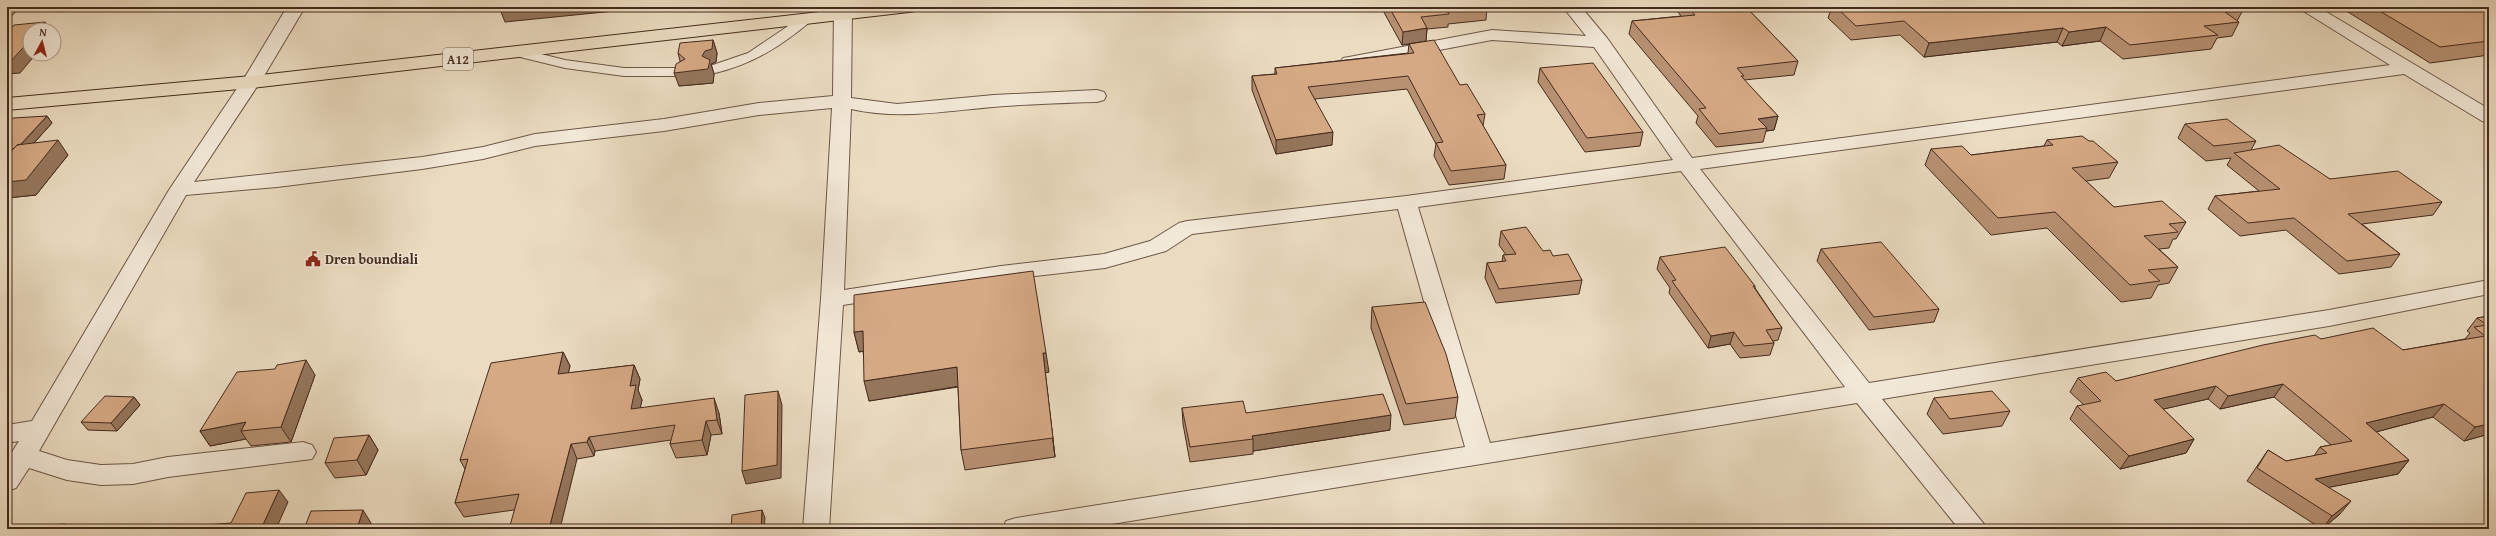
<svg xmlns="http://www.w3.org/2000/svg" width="2496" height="536" font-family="'Gentium Book Plus',serif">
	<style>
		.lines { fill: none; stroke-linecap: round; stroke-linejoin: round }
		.service-casing { stroke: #6e5747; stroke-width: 2 }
		.minor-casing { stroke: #6e5747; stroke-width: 2 }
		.tertiary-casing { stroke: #6e5747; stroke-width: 2 }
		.primary-casing { stroke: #452b1e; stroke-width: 2 }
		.service { fill: #f2e8d7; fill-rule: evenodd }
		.minor { fill: #f2e8d7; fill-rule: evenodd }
		.tertiary { fill: #f2e8d7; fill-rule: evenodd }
		.primary { fill: #ebdcc1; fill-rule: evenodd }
		.wall { fill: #b79172; stroke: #452b1e }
		.shaded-wall { fill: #95765c; stroke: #452b1e }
		.building { fill: #d5a984; stroke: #452b1e }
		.labels { text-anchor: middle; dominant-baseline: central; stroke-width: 3; stroke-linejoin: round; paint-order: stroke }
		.shield { fill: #f2e8d7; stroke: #796456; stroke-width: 1 }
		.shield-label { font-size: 13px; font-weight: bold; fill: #452b1e }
		.poi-label { font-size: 14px; font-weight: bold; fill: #452b1e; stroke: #f2e8d7; text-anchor: start }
	</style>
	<rect width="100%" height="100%" fill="#ebdcc1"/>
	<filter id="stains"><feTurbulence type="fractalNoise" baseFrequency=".005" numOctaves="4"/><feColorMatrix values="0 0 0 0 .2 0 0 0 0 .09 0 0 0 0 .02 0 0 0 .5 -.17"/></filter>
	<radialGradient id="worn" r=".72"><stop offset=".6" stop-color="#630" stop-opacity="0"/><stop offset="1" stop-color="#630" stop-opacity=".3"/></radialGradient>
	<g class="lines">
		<g class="service-casing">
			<path id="service" d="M806,14L813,18L811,21C781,46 753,64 715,73L708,69L710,66L748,53Z
				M517,48L565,60L624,68H681L688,72L681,76H624L565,68L512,55L510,52Z"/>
		</g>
		<g class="minor-casing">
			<path id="minor" d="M7,7H19L13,14L7,15Z
				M834,7H852L851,98L897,104L994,95L1097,90L1104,92L1106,96L1104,100L1097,102C1063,103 1028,104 993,107C945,111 899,120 851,109L844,290L1001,266L1104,254L1150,241L1179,223L1187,221L1406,196L1673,160L1594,47L1492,40L1349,67L1343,66L1340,62L1343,58L1349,57L1492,30L1586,36L1563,7H1581L1607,38L1692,158L2390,65L2297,7H2318L2489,109V123L2482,121L2404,74L1700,169L1869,383L2329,310L2489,280V294L2329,326L1882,399L1988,529H1959L1857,403L1081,529H1003L1006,521L1016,518L1465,447L1398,209L1192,234L1166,251L1105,268L1001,280L843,305L829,529H803L821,299L832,108L759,115L664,131L535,146L483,159L422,169L277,187L186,195L39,451L67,460L101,465L133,464L168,457L303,442L312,445L316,452L312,459L168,477L133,484L101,485L67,480L29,468L16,488L7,491V460L19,441L7,443V425L32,421L169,190L244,78H258L260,82L194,182L422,157L483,147L535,134L664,119L759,103L833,96ZM1681,171L1845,387L1490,443L1418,207Z"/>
		</g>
		<g class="tertiary-casing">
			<path id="tertiary" d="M287,7H305L258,86H244L242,82Z"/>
		</g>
		<g class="primary-casing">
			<path id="primary" d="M864,7H918L915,11L909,12L251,88L7,110V98L251,76Z"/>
		</g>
		<use href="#service" class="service"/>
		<use href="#minor" class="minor"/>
		<use href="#tertiary" class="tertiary"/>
		<use href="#primary" class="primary"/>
	</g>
	<path class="wall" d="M1381,7H1487L1486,20L1448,24V27L1427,29L1426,41L1402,45Z
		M1674,7H1746L1798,61L1794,75L1744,80L1778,116L1774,130L1766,131L1763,142L1716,147L1696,123L1698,116L1629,34L1632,21L1681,16Z
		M1832,7H2238L2243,10L2237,21L2239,22L2232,36L2217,38L2211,49L2123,59L2100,41L2062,46L2057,42L1924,57L1900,35L1851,40L1828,18Z
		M2340,7H2489V55L2430,63Z
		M713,40L717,53L716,62L711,64L714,74L713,83L679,86L680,61L678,53Z
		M1409,44L1460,85L1485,114L1483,126L1506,165L1504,179L1449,185L1434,156L1436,144L1407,89L1315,99L1332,145L1276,154L1252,90V76L1275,74V68L1408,53Z
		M1540,68L1643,132L1640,146L1585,152L1538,82Z
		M47,116L52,123L34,143L68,155L36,195L7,198V124Z
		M2185,124L2256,141L2251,150L2330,179L2442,202L2433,215L2362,224L2400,254L2391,267L2339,274L2286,230L2240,236L2208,209L2215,196L2259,191L2227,165L2231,158L2206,161L2178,138Z
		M2047,140L2089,141L2118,162L2109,178L2086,181L2114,207L2186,222L2176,239H2173L2169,248L2159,249L2178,267L2169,283L2158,285L2151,298L2121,302L2047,228L1991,235L1925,165L1931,149L1971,155L2044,146Z
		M1501,231L1553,256L1582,280L1579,294L1496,303L1485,278L1487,263L1502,262L1503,255H1506L1499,245Z
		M1821,249L1939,309L1934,322L1869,330L1817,261Z
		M1660,257L1755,286V288L1782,328L1778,340L1773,341L1774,343L1770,355L1740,358L1730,344L1708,348L1669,293L1670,288L1657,269Z
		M1372,307L1458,397L1455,418L1404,425L1371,328Z
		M2489,316V434L2464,441L2433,417L2376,432L2409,460L2398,474L2329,487L2340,514L2322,529L2247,481L2268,450L2286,461L2314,456L2320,447L2331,445L2274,397L2220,409L2208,399L2163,409L2194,439L2186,453L2120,469L2070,419L2077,406L2084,405L2070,392L2078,378L2116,381L2321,339L2403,350L2465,339L2470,333L2467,331L2477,318Z
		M854,332L1049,372L1045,373L1055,457L965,470L961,450L958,387L869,401L863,351L859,352Z
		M563,352L570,366L568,373L634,365L640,379L638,390L642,400L640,408L719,413L722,434L711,435L707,455L676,458L670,444L671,440L595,451L594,456L577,459L514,510L464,517L455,503L465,469L460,460Z
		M315,375L291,442L251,446L246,439L210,446L200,431Z
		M134,397L140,405L117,431L88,430L81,422Z
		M1934,398L2010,411L2002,426L1943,434L1927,414Z
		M1182,408L1246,413L1390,430L1253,451V454L1190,462L1183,424Z
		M369,435L378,450L366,475L335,478L325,463Z"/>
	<path class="shaded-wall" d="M499,7H654L505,22Z
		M45,22L50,30H39Z
		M2106,27L2100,41L2062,46L2069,32Z
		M1427,28L1426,41L1402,45L1403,32Z
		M2063,28L2057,42L1924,57L1929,43Z
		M30,40V54H36L20,73L7,74V61Z
		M713,40L717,53L716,62L711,64L714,74L713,83L679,86L674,73Z
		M47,116L52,123L22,156L17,149Z
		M1778,116L1774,130L1766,131L1767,128L1758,119Z
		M1333,132L1332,145L1276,154V140Z
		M58,140L68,155L36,195L7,198V182Z
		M7,303L9,306L7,309Z
		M7,323L11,329L7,337Z
		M863,331L868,350L859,352L854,332Z
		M1734,332L1730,344L1708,348L1711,336Z
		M563,352L570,366L565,388L558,374Z
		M1043,353H1046L1049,372L1045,373L1055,457Z
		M306,360L315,375L291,442L281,427Z
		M634,365L640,379L638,390L642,400L637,423L631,409L630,386Z
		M957,367L960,386L869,401L864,381Z
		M2283,384L2274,397L2220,409L2228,396Z
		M2216,386L2208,399L2146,413L2154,400Z
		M778,391L782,405L781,478L746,484L742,471Z
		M134,397L140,405L117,431L111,423Z
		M714,398L719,413L722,434L717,420Z
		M2444,404L2433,417L2356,437L2366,423Z
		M1391,415L1390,430L1253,451V439L1252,436Z
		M706,421L711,435L707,455L702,440Z
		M246,422L241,431L246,439L210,446L200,431Z
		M2489,424V434L2464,441L2475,427Z
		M369,435L378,450L366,475L357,460Z
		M589,437L595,451L594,456L587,442Z
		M2194,439L2186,453L2120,469L2129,456Z
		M571,444L577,459L560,529H549Z
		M2409,460L2398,474L2305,492L2315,479Z
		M279,490L288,502L276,529H261Z
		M2351,501L2340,514L2322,529L2332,516Z
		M363,510L371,523L369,529H357Z
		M762,510L765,518L764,529H761Z
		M65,524L70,529H61Z"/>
	<path class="building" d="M1389,7H1487L1447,11L1449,14L1421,17L1427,28L1403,32Z
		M1688,7H1746L1798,61L1737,68L1744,76H1741L1778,116L1758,119L1767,128L1719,134L1699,109L1706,108L1632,21L1695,15Z
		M1836,7H2238L2243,10L2225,12L2239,22L2204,26L2218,35L2130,45L2106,27L2069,32L2063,28L1929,43L1904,21L1856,26Z
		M2373,7H2489V41L2440,47Z
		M45,22L39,30H30V40L11,61H7V33L14,25Z
		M713,40L712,49L705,51L702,56L710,60L708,69L674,73L676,64L685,59L678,53L680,43Z
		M1434,40L1460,85L1467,84L1485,114L1477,115L1506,165L1451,171L1436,143L1443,142L1408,76L1308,87L1333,132L1276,140L1252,76L1277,74L1275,68L1414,53L1409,44Z
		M1593,63L1643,132L1587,138L1540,68Z
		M47,116L21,144L17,145L13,149H7V124L13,118Z
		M2227,119L2256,141L2214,146L2185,124Z
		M2082,136L2089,141H2093L2118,162L2072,168L2114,207L2162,201L2186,222L2169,224L2178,232L2144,236L2178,267L2148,270L2160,281L2130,285L2055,212L1998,218L1931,149L1962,146L1971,155L2053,145L2047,140Z
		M58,140L26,180L7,182V156L17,145Z
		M2279,145L2330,179L2398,171L2442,202L2348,214L2400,254L2347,261L2294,218L2248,223L2215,196L2280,189L2234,153Z
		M1526,227L1543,251L1550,250L1553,256L1568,254L1582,280L1499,289L1487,263L1506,261L1503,255L1516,254L1501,231Z
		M1881,242L1939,309L1874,317L1821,249Z
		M1725,247L1755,286H1753L1782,328L1766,330L1774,343L1744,346L1734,332L1711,336L1672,281L1676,280L1660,257Z
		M1033,271L1046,353H1043L1053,438L961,450L957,367L864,381L863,331L854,332V295Z
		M1425,302L1446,354L1458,397L1406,404L1372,307Z
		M2489,316V424L2475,427L2444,404L2366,423L2409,460L2315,479L2351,501L2332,516L2257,468L2268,450L2286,461L2327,453L2320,447L2352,441L2283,384L2228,396L2216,386L2154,400L2194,439L2129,456L2077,406L2101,401L2078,378L2106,372L2116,381L2263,345L2315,335L2321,339L2373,328L2403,350L2485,336L2474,327L2487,325L2477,318Z
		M563,352L558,374L634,365L630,386L636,385L631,409L714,398L717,420L706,421L702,440L670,444L675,425L589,437L587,442L571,444L549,529H509L519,494L455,503L468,459L460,460L491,363Z
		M306,360L281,427L241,431L246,422L200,431L237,372L275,369L277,365Z
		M778,391L777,465L742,471L745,395Z
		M1992,391L2010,411L1950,419L1934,398Z
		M1383,394L1391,415L1252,436L1253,439L1190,447L1182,408L1243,401L1246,413Z
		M105,396L134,397L111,423L81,422Z
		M369,435L357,460L325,463L334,438Z
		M279,490L261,529H192L193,526L231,523L246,493Z
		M363,510L357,529H304L311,511Z
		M762,510L761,529H731L732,515Z
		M65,524L61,529H31L33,526Z"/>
	<defs>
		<g id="civic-bare" transform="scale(1.2)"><path d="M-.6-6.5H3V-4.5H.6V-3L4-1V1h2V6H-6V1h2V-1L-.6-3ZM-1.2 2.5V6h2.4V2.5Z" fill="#8f2418" stroke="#f2e8d7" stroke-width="2.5" paint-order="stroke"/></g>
	</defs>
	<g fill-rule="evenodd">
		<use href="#civic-bare" x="313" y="259"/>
	</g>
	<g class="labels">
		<rect class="shield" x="443" y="48" width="30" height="22" rx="3"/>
		<g class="shield-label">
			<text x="458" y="59">A12</text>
		</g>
		<g class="poi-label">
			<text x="325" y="259">Dren boundiali</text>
		</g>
	</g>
	<rect width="2496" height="536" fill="none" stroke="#ebdcc1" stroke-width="24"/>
	<rect x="8" y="8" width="2480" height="520" fill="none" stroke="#452b1e" stroke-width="2"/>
	<rect x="12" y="12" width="2472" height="512" fill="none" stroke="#452b1e"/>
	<g transform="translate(42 42) rotate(7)"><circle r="19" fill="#f2e8d7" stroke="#ad9c8d"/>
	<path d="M0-3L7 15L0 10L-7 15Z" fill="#8f2418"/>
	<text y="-6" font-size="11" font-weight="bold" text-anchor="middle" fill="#452b1e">N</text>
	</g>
	<rect width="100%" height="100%" filter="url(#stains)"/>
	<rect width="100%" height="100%" fill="url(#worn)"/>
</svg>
